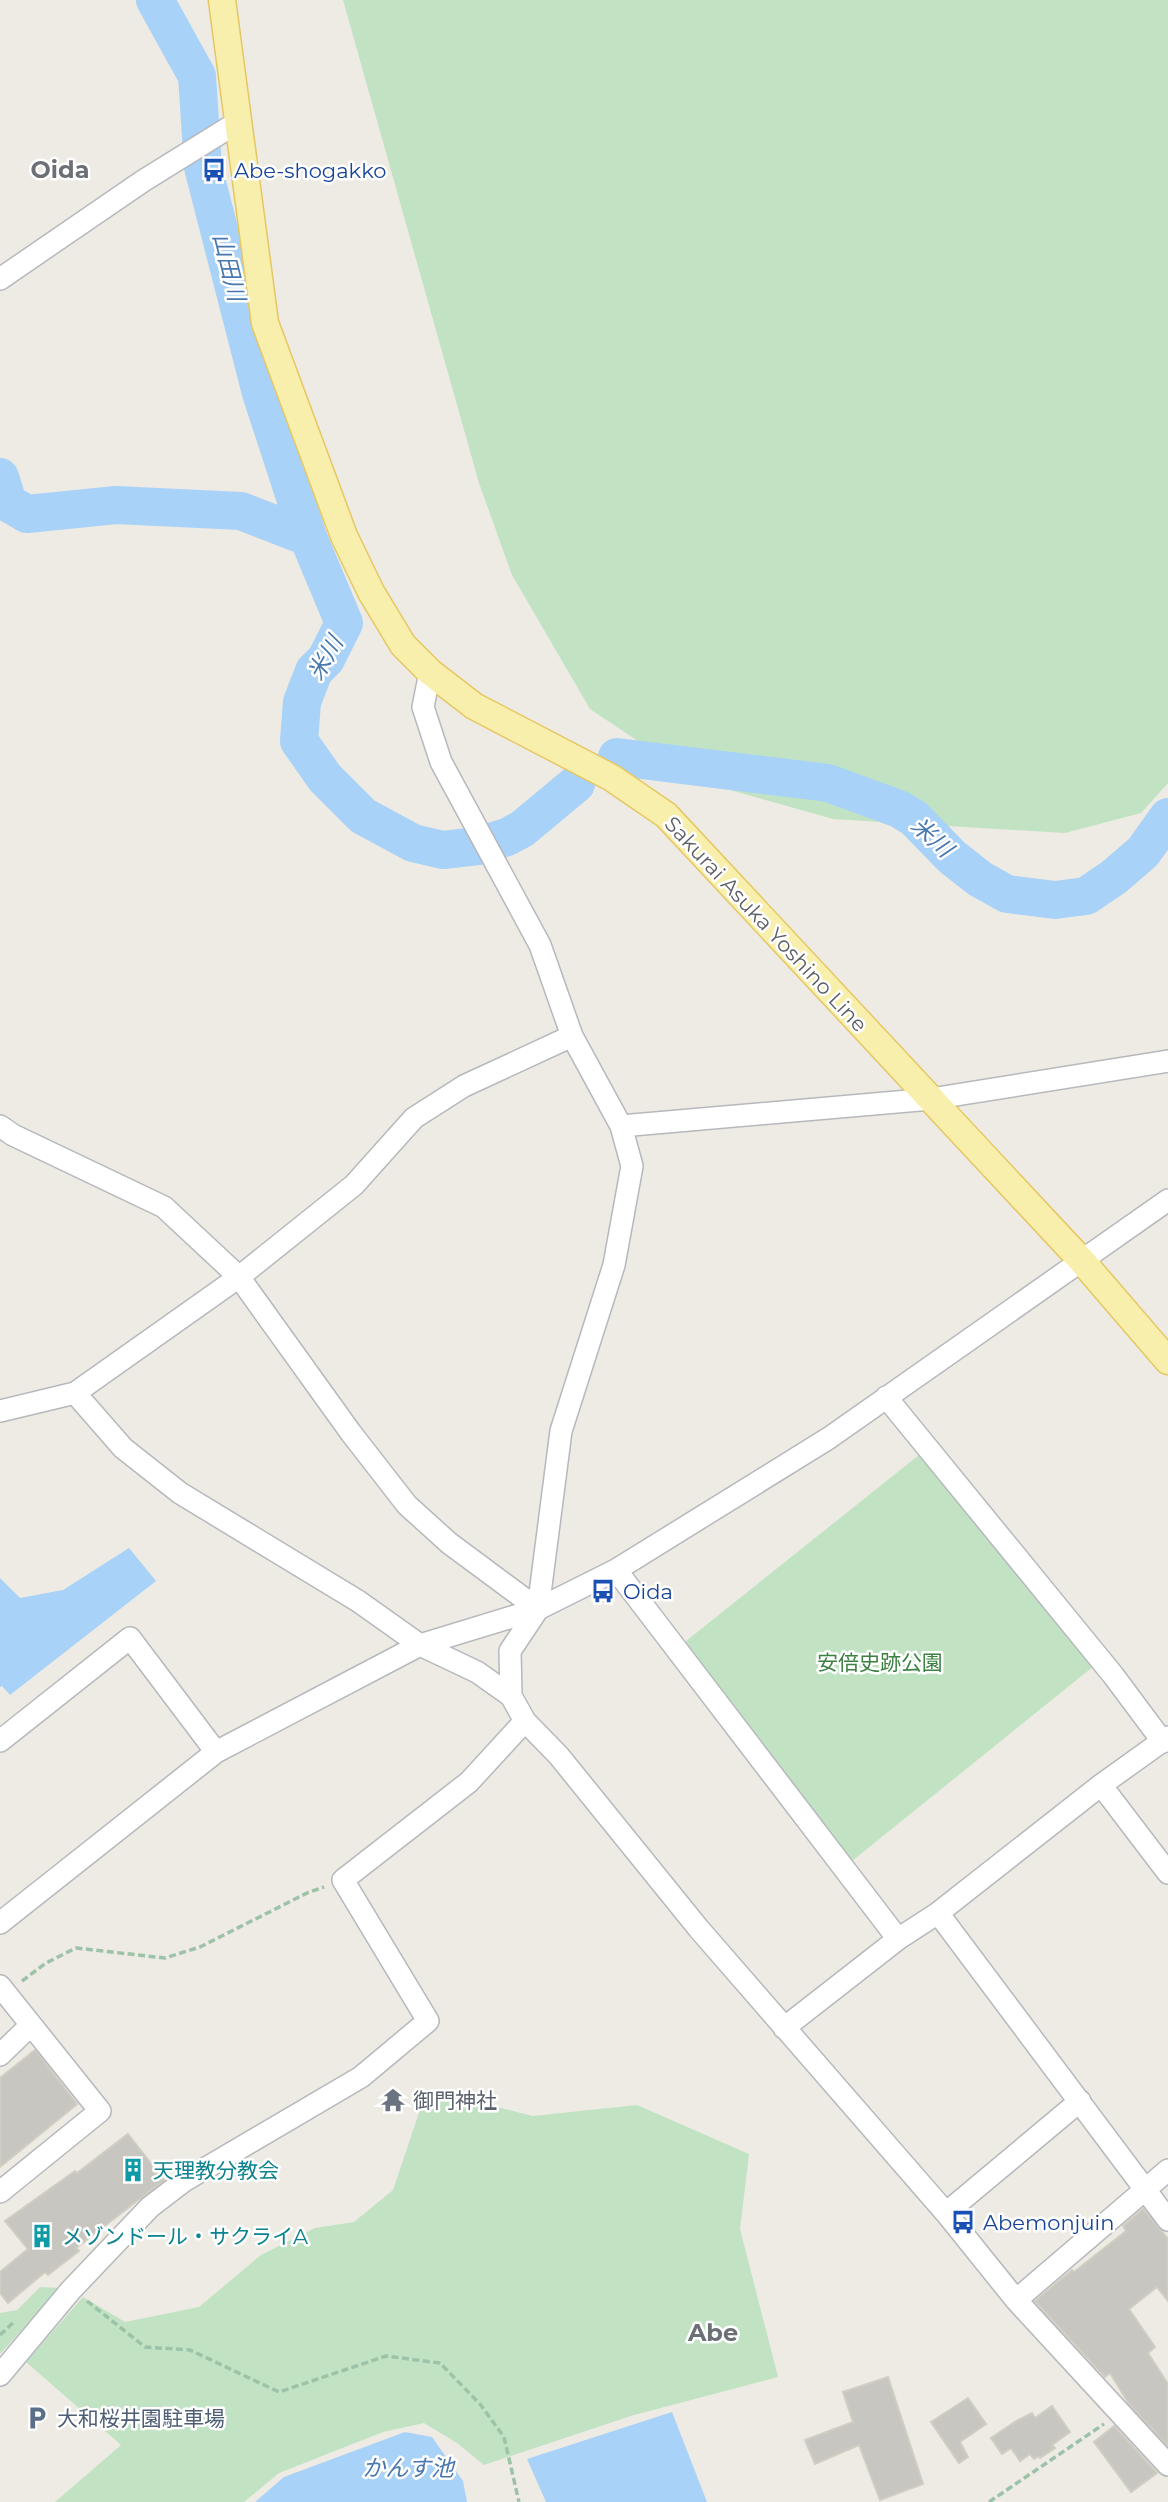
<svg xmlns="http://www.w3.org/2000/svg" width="1168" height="2502" font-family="Montserrat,'Noto Sans JP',sans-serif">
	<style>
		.green { fill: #c1e3c3 }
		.water { fill: #a8d2f8 }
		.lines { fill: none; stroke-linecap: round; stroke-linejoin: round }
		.river { stroke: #a8d2f8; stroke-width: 38 }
		.building { fill: #c8c6c0; stroke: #d1cdc2; stroke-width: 2 }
		.minor-casing { stroke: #b6b8bc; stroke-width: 24 }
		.major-casing { stroke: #e6c763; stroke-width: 29 }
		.path { stroke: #9cc3a8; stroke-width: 3.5; stroke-dasharray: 7 3.5; stroke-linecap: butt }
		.minor { stroke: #fff; stroke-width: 21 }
		.major { stroke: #f8efad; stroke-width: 26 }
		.labels { text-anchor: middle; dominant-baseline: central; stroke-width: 5; stroke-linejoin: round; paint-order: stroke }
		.transit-label { font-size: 21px; fill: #164399; stroke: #fff; text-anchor: start }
		.street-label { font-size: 21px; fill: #5b5e63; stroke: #fff }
		.park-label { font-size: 21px; fill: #3c8142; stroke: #fff }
		.worship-label { font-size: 21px; fill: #5b616d; stroke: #fff; text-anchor: start }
		.culture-label { font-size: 21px; fill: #0d838f; stroke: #fff; text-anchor: start }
		.service-label { font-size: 21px; fill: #4e5e75; stroke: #fff; text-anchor: start }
		.water-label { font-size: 23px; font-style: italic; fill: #4a78b1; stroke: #fff }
		.quarter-label { font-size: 24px; font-weight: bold; fill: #6c7075; stroke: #fff }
	</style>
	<rect width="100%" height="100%" fill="#edebe3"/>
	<path class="green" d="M343,0H1168V783L1141,813L1065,833L833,819L698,781L590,709L512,575L479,483Z
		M924,1451L1094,1666L847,1865L681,1645Z
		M427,2089L533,2116L637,2105L749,2154L740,2229L778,2377L634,2415L484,2465L457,2443L424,2423L383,2432L279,2473L244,2502H55L121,2445L26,2362L83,2297L125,2322L199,2307L261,2255L315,2228L354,2222L393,2190Z
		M40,2287L60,2288L0,2354V2313L17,2310Z"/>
	<path class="water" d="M129,1548L156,1581L10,1695L2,1686L0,1687V1578L20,1598L63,1590Z
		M672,2412L707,2502H546L527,2459Z
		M405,2432L432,2437L463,2481L467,2502H255L284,2477Z"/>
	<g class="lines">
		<path class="river" d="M155,0L197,76L203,167L261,393L308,537L344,623L326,659L314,671L302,702L299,741L325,778L363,816L413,843L443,850L478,846L507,837L522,829L576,784
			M0,477L8,503L27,514L116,505L241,511L308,537
			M617,757L828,783L899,809L914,818L952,857L980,879L1007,894L1055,900L1086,896L1114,877L1143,852L1168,817"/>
	</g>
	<path class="building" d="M35,2050L77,2104L0,2167V2078Z
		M128,2134L164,2180L76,2248L79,2251L48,2275L45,2272L8,2303L0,2293V2272L28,2249L5,2221L75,2171L77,2173Z
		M1143,2209L1168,2239V2301L1157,2287L1129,2309L1155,2347L1148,2353L1168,2384V2446L1129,2404L1110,2373L1105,2377L1035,2301L1072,2270L1074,2272L1126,2231L1123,2226Z
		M888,2377L923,2484L880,2500L859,2445L815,2464L805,2440L853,2422L843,2392Z
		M968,2398L986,2424L960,2442L968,2457L959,2463L931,2422Z
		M1052,2406L1070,2432L1052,2445L1055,2448L1040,2458L1039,2456L1034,2459L1030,2454L1020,2461L1011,2448L1002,2454L991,2438L1016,2421L1032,2413L1035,2418Z
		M1114,2426L1157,2473L1131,2492L1094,2442Z"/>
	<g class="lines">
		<g class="minor-casing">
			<path id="minor" d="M0,279L143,181L238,122
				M430,672L423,707L441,762L540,945L572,1036L621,1126L632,1166L614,1265L561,1431L538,1609L510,1651L511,1696
				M0,1126L13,1135L164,1207L239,1277L351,1433L407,1505L449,1543L538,1609
				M621,1126L931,1099L1168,1061
				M75,1393L123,1448L180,1493L358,1601L420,1645L477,1672L511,1696L525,1721L559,1756L699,1929L946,2213L1016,2300L1168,2465
				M886,1397L1113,1675L1163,1742
				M0,1411L75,1393L239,1277L354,1185L414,1118L464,1086L572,1036
				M616,1570L898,1939
				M0,1741L130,1638L216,1752
				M1101,1785L1168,1873
				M938,1913L1168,2220
				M0,1923L216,1752L420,1645L538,1609L616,1570L829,1438L1168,1200
				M0,1986L100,2111L0,2192
				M784,2028L898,1939L938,1913L1101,1785L1168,1737
				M0,2055L31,2025
				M946,2213L1080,2101
				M1016,2300L1168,2170
				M0,2375L71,2290L150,2207L184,2181L361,2077L428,2021L343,1880L469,1782L525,1721"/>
		</g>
		<g class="major-casing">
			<path id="major" d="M222,0L265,323L344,536L371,592L403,645L430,672L474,706L612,778L666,815L1082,1261L1168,1361"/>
		</g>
		<path class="path" d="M22,1981L46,1963L76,1948L165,1958L200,1947L307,1893L324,1887
			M87,2301L145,2347L190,2350L279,2392L386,2356L440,2363L480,2404L504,2437L519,2502
			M0,2335L15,2321
			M989,2502L1104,2424"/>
		<use href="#minor" class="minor"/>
		<use href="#major" class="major"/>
	</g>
	<defs>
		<g id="bus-bare" transform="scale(1.89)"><path d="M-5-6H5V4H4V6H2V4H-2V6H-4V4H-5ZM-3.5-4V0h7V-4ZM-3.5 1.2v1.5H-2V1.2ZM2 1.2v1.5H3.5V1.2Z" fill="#1a4fb4" stroke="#fff" stroke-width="2.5" paint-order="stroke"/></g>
		<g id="temple-bare" transform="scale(1.89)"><path d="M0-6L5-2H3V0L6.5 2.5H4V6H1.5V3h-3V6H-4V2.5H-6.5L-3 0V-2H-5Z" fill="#6b7280" stroke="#fff" stroke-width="2.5" paint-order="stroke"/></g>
		<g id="building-bare" transform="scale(1.89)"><path d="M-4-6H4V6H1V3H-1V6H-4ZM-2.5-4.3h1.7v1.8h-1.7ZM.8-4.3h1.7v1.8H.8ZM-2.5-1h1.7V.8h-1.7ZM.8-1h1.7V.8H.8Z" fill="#0f9aa8" stroke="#fff" stroke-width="2.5" paint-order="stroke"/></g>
		<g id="parking-bare" transform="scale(1.89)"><path d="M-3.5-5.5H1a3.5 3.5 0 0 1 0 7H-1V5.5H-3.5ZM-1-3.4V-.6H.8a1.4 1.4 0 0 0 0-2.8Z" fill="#5c6f8a" stroke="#fff" stroke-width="2.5" paint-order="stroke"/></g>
	</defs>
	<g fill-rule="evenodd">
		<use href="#bus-bare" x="214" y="170"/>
		<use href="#bus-bare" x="603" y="1591"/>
		<use href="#temple-bare" x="393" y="2100"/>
		<use href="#building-bare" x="133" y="2170"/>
		<use href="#bus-bare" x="963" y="2222"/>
		<use href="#building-bare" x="42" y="2236"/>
		<use href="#parking-bare" x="37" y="2418"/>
	</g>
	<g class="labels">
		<g class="transit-label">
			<text x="234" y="170">Abe-shogakko</text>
			<text x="623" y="1591">Oida</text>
			<text x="983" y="2222">Abemonjuin</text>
		</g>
		<g class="street-label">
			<text transform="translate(766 924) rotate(47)">Sakurai Asuka Yoshino Line</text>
		</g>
		<g class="park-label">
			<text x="880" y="1662">安倍史跡公園</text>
		</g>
		<g class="worship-label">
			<text x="413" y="2100">御門神社</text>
		</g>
		<g class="culture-label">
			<text x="153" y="2170">天理教分教会</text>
			<text x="62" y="2236">メゾンドール・サクライA</text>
		</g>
		<g class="service-label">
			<text x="57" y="2418">大和桜井園駐車場</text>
		</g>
		<g class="water-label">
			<text transform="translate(229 267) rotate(76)">山田川</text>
			<text transform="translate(325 658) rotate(-60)">米川</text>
			<text transform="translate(932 837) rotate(42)">米川</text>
			<text x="408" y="2468">かんす池</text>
		</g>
		<g class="quarter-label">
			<text x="60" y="169">Oida</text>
			<text x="713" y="2332">Abe</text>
		</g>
	</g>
</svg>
